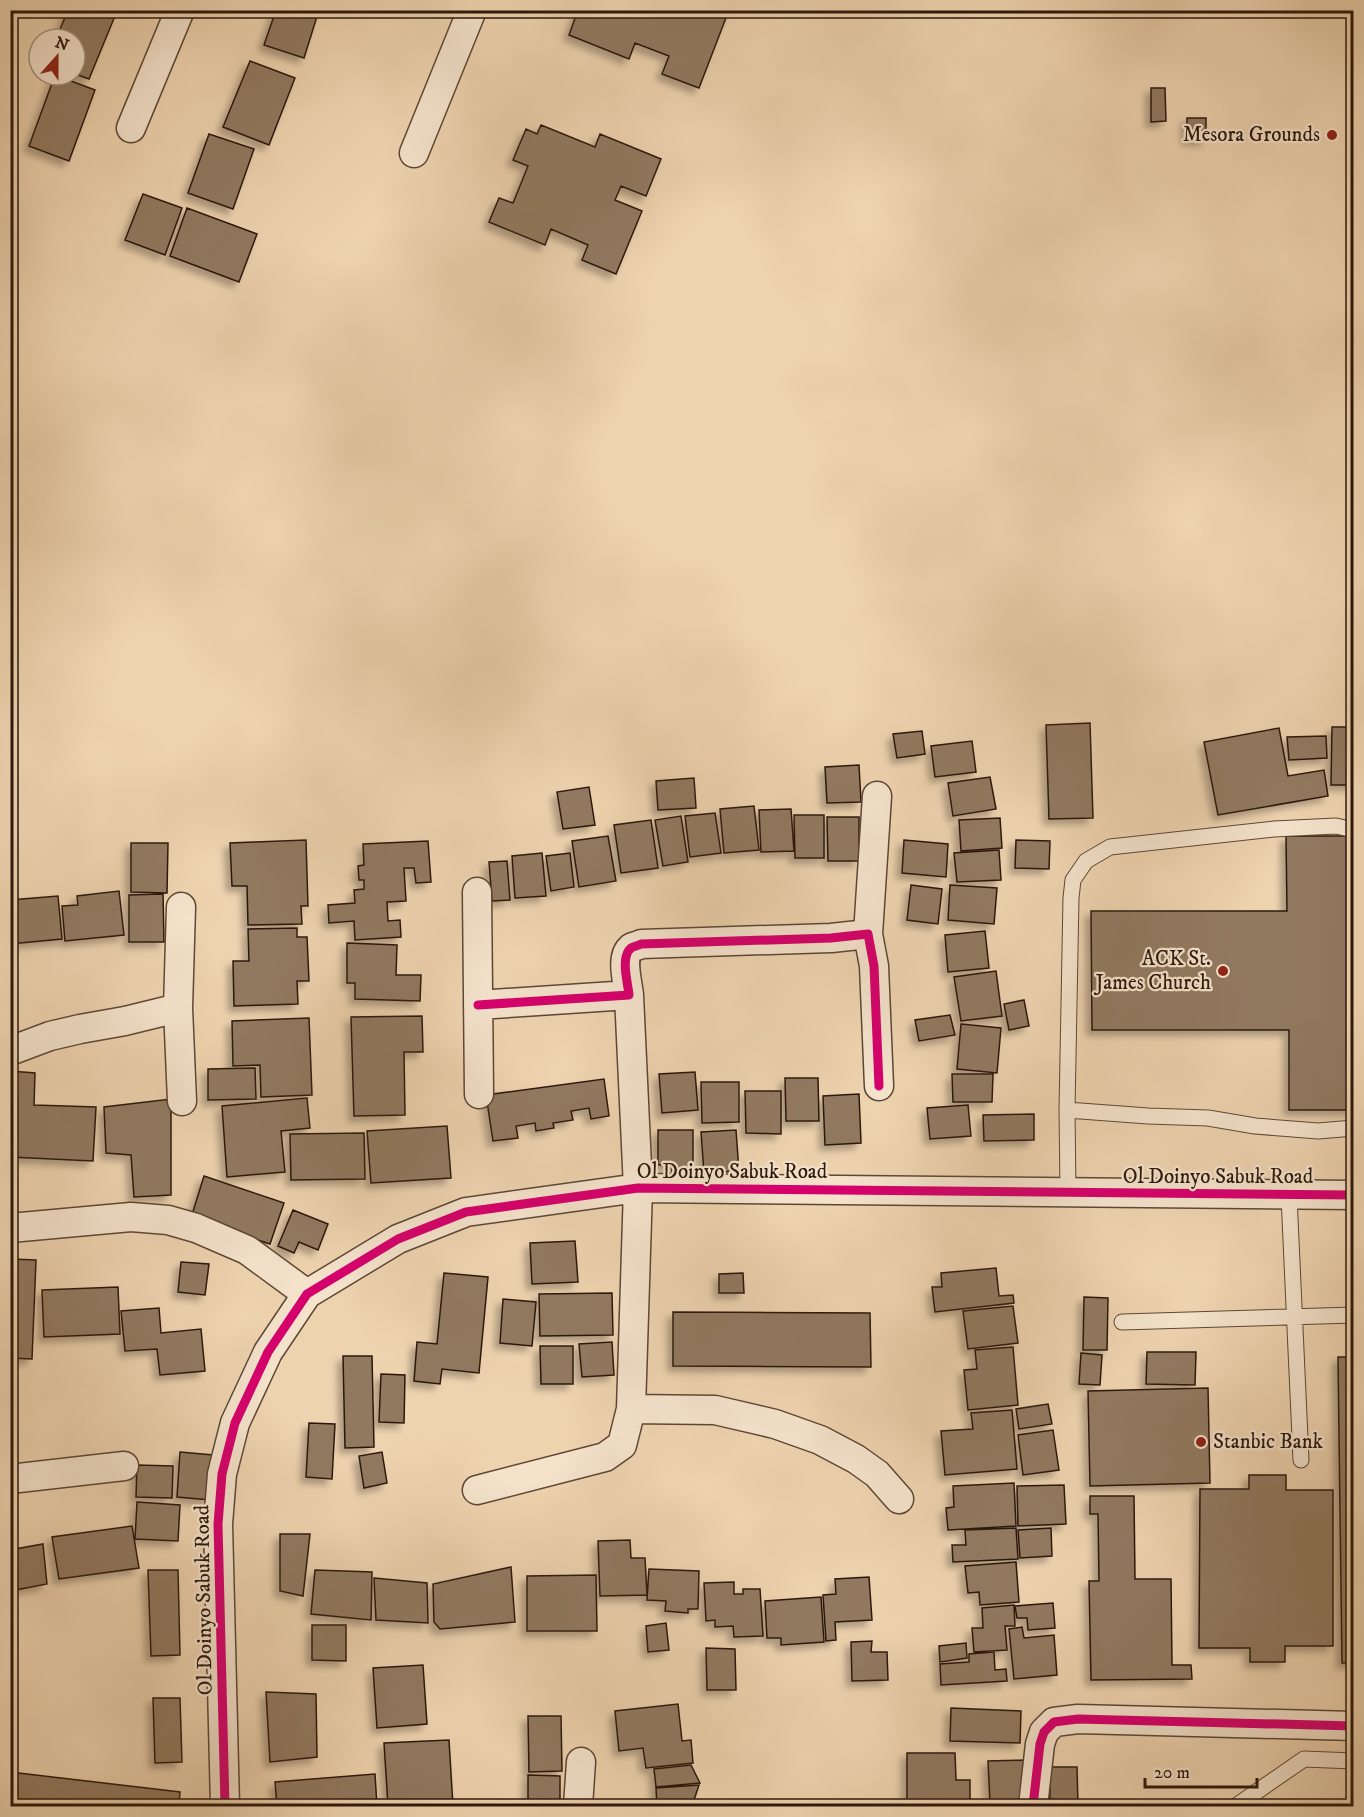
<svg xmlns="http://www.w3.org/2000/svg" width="1364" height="1817" font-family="'IM FELL DW Pica',serif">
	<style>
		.building { fill: #917961; stroke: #2d180c; stroke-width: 1.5; filter: url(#shadow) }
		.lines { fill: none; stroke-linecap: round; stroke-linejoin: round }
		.lane-casing { stroke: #5d4735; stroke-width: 17 }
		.street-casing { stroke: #5d4735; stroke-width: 31 }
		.lane { stroke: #f4e2cb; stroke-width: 15 }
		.street { stroke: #f4e2cb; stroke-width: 28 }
		.cycleway-casing { stroke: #f4e2cb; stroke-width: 13 }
		.cycleway { stroke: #d6006c; stroke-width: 9 }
		.poi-dot { fill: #8f2418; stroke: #f4e2cb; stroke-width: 2 }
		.labels { text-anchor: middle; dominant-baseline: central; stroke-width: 4.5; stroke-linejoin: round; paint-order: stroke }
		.poi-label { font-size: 21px; fill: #2d180c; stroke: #f4e2cb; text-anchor: end }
		.street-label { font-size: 21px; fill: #2d180c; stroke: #f4e2cb }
	</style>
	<defs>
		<filter id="shadow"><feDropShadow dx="-5.5" dy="5.5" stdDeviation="3" flood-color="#0004"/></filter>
	</defs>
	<rect width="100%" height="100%" fill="#eed3af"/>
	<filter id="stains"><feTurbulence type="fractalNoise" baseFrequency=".00333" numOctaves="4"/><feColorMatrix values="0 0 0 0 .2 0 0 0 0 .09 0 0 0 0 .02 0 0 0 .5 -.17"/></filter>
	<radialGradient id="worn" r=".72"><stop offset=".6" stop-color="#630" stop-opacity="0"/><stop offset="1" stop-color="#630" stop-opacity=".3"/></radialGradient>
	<path class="building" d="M68,10H102L115,16L89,79L75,74V39H56Z
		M276,10H319L304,58L264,45Z
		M578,10L598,17L600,10H729L699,88L662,74L669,56L635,43L629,59L569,35Z
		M250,61L295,78L269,145L223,127Z
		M55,75L95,90L69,161L29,146Z
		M1151,88H1165L1166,121L1151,122Z
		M1187,118H1206V140L1187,139Z
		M541,125L595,147L600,134L661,159L646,196L621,186L615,200L642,211L616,274L582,260L588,245L551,229L545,245L489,222L499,198L513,203L528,166L513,160L526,129L537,134Z
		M209,134L254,149L233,209L188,193Z
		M143,194L182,208L165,255L125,240Z
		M187,208L257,234L239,282L170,256Z
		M1090,723L1093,818L1049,819L1046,725Z
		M1332,727H1352L1354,785H1331Z
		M1279,728L1288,776L1324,770L1328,796L1218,815L1204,742Z
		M922,731L925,754L897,758L893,734Z
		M1326,736L1327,758L1289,760L1287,737Z
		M972,741L976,772L935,777L931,746Z
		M859,765L861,802L827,803L825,767Z
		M990,777L996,809L953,816L948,783Z
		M694,778L696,808L658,810L656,781Z
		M589,787L595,825L563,829L557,792Z
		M754,806L759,850L724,853L720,809Z
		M791,809L794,851L761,852L759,810Z
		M715,813L721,853L690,857L685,816Z
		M794,815H824V858H795Z
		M681,816L688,862L663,866L655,820Z
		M827,817H859V861H828Z
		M1000,818L1002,848L961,851L959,820Z
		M651,820L658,868L621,873L614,825Z
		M608,836L616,881L579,887L572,841Z
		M1286,836H1354V1110H1289V1030H1092L1091,911H1287Z
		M306,840L308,906H301L302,924L248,925L247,886H232L230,843Z
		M904,840L948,844L946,877L902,873Z
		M1016,840L1050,841L1049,869L1015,868Z
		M428,841L431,882L416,883L414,868H404L406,901L387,902L388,921L400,920L401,937L355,940L354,921L329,923L328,905L355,903L354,890L364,889V880H359L358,866L364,865L363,844Z
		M131,843H168L167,893L131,892Z
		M999,850L1001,880L957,882L954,853Z
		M542,853L546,896L515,898L512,856Z
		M570,853L574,887L551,891L546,856Z
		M507,861L510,900L492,901L489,862Z
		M911,885L942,889L938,924L907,920Z
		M950,885L997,888L994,924L948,920Z
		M119,891L124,935L65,941L62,906L78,905L77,896Z
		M163,894L164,942H129V895Z
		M58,896L62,939L10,944V900Z
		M297,928V937H307L309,981H297L298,1004L234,1006L233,961H249L248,929Z
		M985,931L989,968L948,972L945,935Z
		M347,943L397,945L396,975H421L420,1001L355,999V983H347Z
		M996,971L1002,1016L961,1021L954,977Z
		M1024,1000L1029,1026L1009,1030L1004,1004Z
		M950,1015L955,1035L919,1041L915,1020Z
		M422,1016L423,1052H404L405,1115L354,1116L351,1017Z
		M309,1018L312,1095L261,1097L260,1065L233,1066L232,1021Z
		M961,1024L1001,1028L997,1073L957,1069Z
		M255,1068L256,1099L208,1100V1069Z
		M10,1071L35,1073L34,1105L96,1107L93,1161L10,1157Z
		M695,1072L698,1110L662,1113L659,1074Z
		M952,1074H993L992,1102H953Z
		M785,1078H818L819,1121H786Z
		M604,1079L609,1116L591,1119L589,1108L571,1111L573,1120L553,1123L554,1128L536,1131L535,1123L516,1126L518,1138L493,1141L486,1095Z
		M701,1082H739V1122L702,1123Z
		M745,1091H781V1134L746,1133Z
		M859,1094L861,1143L825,1145L823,1096Z
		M307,1098L310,1128L281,1131L285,1172L227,1177L222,1106Z
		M171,1099V1195L134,1197L131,1155L106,1153L104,1107Z
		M968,1105L971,1136L930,1139L927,1108Z
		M1034,1114V1140L984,1141L983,1115Z
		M447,1126L451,1178L371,1183L367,1131Z
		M658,1130H693V1180H672V1164L658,1165Z
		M736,1130L739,1171L704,1173L701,1132Z
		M364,1133L365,1179L291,1180L290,1134Z
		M204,1176L284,1203L270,1244L191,1218Z
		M293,1210L328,1224L318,1250L299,1242L294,1253L278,1246Z
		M575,1241L578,1282L532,1284L530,1243Z
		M10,1259L36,1260L32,1359L10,1358Z
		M181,1262L209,1264L205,1295L178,1292Z
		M996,1268L999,1296L1013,1295L1014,1303L935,1312L932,1287H942L941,1273Z
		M444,1273L488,1277L479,1373L442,1369L440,1384L414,1381L417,1342L437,1344Z
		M743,1273L744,1293H719V1274Z
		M118,1287L120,1334L44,1337L42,1290Z
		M612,1293L613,1335L540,1336L539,1294Z
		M1084,1297L1108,1298L1107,1350H1083Z
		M503,1299L536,1302L532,1346L500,1343Z
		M1013,1306L1018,1343L968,1349L963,1311Z
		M159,1308L161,1333L201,1329L205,1371L160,1375L157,1349L125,1351L121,1311Z
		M673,1312L870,1313L871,1367L673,1366Z
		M612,1342L614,1375L582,1377L579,1344Z
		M540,1346H573V1384H541Z
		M1013,1347L1018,1405L968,1410L964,1370L977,1369L975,1350Z
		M1147,1352H1196L1195,1385L1146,1384Z
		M1081,1353L1102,1355L1100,1385L1079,1384Z
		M343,1356H372L374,1447L345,1448Z
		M1338,1357H1354V1663H1342Z
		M381,1374L405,1375L404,1423L379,1422Z
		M1208,1388L1210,1483L1090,1486L1088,1391Z
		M1048,1404L1052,1424L1019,1429L1016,1409Z
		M1012,1410L1017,1469L945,1475L941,1431L973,1429L971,1413Z
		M309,1423L335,1424L332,1479L306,1477Z
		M1053,1430L1059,1470L1023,1475L1018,1435Z
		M180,1452L213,1455L210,1500L177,1497Z
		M382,1452L387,1483L364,1488L359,1456Z
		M137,1465L173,1466L172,1498L136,1497Z
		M1249,1475H1286V1490H1333V1646H1285V1662H1250V1648H1199L1200,1489H1249Z
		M1014,1483L1016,1526L948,1530L946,1508L954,1507L953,1486Z
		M1064,1485L1066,1524L1018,1526L1017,1486Z
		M1090,1496H1134L1135,1579H1171L1172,1665H1191L1192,1679L1091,1680L1089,1581H1099L1098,1514H1090Z
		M137,1502L180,1505L178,1541L135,1539Z
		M132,1526L139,1568L59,1579L52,1537Z
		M1016,1528L1018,1559L953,1562L952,1545H966L965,1530Z
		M1051,1528L1052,1556L1020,1558L1018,1530Z
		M280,1534H310L303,1596L280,1591Z
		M630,1540L631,1558H645L647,1595L600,1596L598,1541Z
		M43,1544L47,1584L10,1591V1550Z
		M1016,1562L1019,1602L980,1605L979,1592L968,1593L965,1566Z
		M511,1567L515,1622L440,1629L434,1622L433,1584Z
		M649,1569L699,1571L698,1609H688V1613L665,1611L666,1601L647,1600Z
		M148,1570H178L180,1655L151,1656Z
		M315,1570L372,1572L371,1620L311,1614Z
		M596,1575L597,1631H527V1576Z
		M869,1577L872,1620L835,1622L836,1640L826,1641L823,1595L836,1594L835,1579Z
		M374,1578L427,1583L428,1623L376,1620Z
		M734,1582V1594H743V1589H760L763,1636L734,1637L733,1626L715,1627V1620L706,1621L704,1583Z
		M821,1597L824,1642L781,1645V1638H767L765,1601Z
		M1053,1603L1055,1628L1028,1630L1027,1618H1017L1015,1606Z
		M1014,1605L1015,1626H1005L1007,1650L974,1652L972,1628H983L982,1608Z
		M666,1623L669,1650L648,1652L646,1626Z
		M312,1625H346V1661L312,1660Z
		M1022,1627L1024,1638L1054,1635L1057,1675L1014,1679L1009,1629Z
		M872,1641L871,1652H887L888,1680L852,1681L851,1642Z
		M966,1643L967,1658L940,1662L939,1646Z
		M706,1648L735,1649L736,1690H707Z
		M994,1652L995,1670L1006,1669L1007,1681L941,1685L940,1664L969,1662V1654Z
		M423,1665L427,1724L377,1728L373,1668Z
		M266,1692L316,1694L317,1757L270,1762Z
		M153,1698H180L182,1762L155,1763Z
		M678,1704L682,1741L691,1740L693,1763L646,1768L643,1748L619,1751L615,1711Z
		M951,1708L1021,1711L1020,1743L950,1741Z
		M528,1716H561L562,1771L529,1772Z
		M449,1740L453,1806H388L384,1743Z
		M907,1753H955L956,1780H970V1806H907Z
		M1025,1760L1026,1801L990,1803L988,1761Z
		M691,1765L700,1783L656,1787L654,1769Z
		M1050,1767H1077L1078,1806H1050Z
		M10,1772L180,1792L179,1806H10Z
		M375,1774L377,1806H277L275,1782Z
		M528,1775L560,1776V1806H528Z
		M699,1785L692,1806H657L656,1788Z"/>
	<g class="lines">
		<g class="lane-casing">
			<path id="lane" d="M1067,1110L1148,1116L1208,1118L1255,1126L1318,1131L1354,1128
				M1068,1193L1067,1110L1071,898L1073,880L1086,861L1110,847L1274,829L1336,826L1354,830
				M1289,1196L1301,1460
				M1122,1322L1354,1315
				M1236,1806L1304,1759L1354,1761"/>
		</g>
		<g class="street-casing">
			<path id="street" d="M131,128L180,10
				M414,153L472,10
				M477,892L479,1094
				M181,907L178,1008L182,1101
				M868,934L877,796
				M478,1005L629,995C628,983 620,957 631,948C634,946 638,946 641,944L831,938L868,934L874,966L879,1086
				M10,1051L50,1036L80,1029L125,1021L178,1008
				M10,1228L131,1217L168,1220L196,1228L247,1250L307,1294
				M631,1409L715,1410L775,1424L820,1440L856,1459L877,1474L899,1499
				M10,1479L124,1466
				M477,1490L605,1457L622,1445L631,1409L638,1188L629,995
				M225,1806L218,1524L222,1474L235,1423L268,1352L307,1294L398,1239L466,1212L638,1188L1354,1195
				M578,1806L581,1762
				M1033,1806L1040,1744L1044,1732L1054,1722L1078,1719L1354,1726"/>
		</g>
		<use href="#lane" class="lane"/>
		<use href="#street" class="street"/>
		<g class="cycleway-casing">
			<path id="cycleway" d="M478,1005L629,995C628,983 620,957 631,948C634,946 638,946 641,944L831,938L868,934L874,966L879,1086
				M225,1806L218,1524L222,1474L235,1423L268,1352L307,1294L398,1239L466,1212L638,1188L1354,1195
				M1033,1806L1040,1744L1044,1732L1054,1722L1078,1719L1354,1726"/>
		</g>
		<use href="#cycleway" class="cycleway"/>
	</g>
	<g class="poi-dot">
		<circle cx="1332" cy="135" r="6"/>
		<circle cx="1223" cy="971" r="6"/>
		<circle cx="1201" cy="1442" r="6"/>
	</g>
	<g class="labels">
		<g class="poi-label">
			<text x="1320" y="135">Mesora Grounds</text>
			<text x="1211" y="959">ACK St.<tspan x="1211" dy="24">James Church</tspan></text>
			<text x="1213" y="1442" text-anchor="start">Stanbic Bank</text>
		</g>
		<g class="street-label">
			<text x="732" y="1172">Ol Doinyo Sabuk Road</text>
			<text x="1218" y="1177">Ol Doinyo Sabuk Road</text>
			<text transform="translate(204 1600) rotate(-91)">Ol Doinyo Sabuk Road</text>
		</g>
	</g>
	<rect width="1364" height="1817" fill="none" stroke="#eed3af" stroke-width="36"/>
	<rect x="12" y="12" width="1340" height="1793" fill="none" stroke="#2d180c" stroke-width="3"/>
	<rect x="18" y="18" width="1328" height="1781" fill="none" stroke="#2d180c" stroke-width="1.5"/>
	<g transform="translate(57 57) rotate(21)"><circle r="28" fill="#f4e2cb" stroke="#a4917f" stroke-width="1.5"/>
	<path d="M0-4.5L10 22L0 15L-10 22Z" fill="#8f2418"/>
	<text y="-9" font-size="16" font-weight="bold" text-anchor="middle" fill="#2d180c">N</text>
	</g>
	<path d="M1145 1778v9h112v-9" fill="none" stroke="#2d180c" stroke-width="3"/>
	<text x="1154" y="1778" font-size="18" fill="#2d180c" stroke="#f4e2cb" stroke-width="4.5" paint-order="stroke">20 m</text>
	<rect width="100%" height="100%" filter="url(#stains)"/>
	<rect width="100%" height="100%" fill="url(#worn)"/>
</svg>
